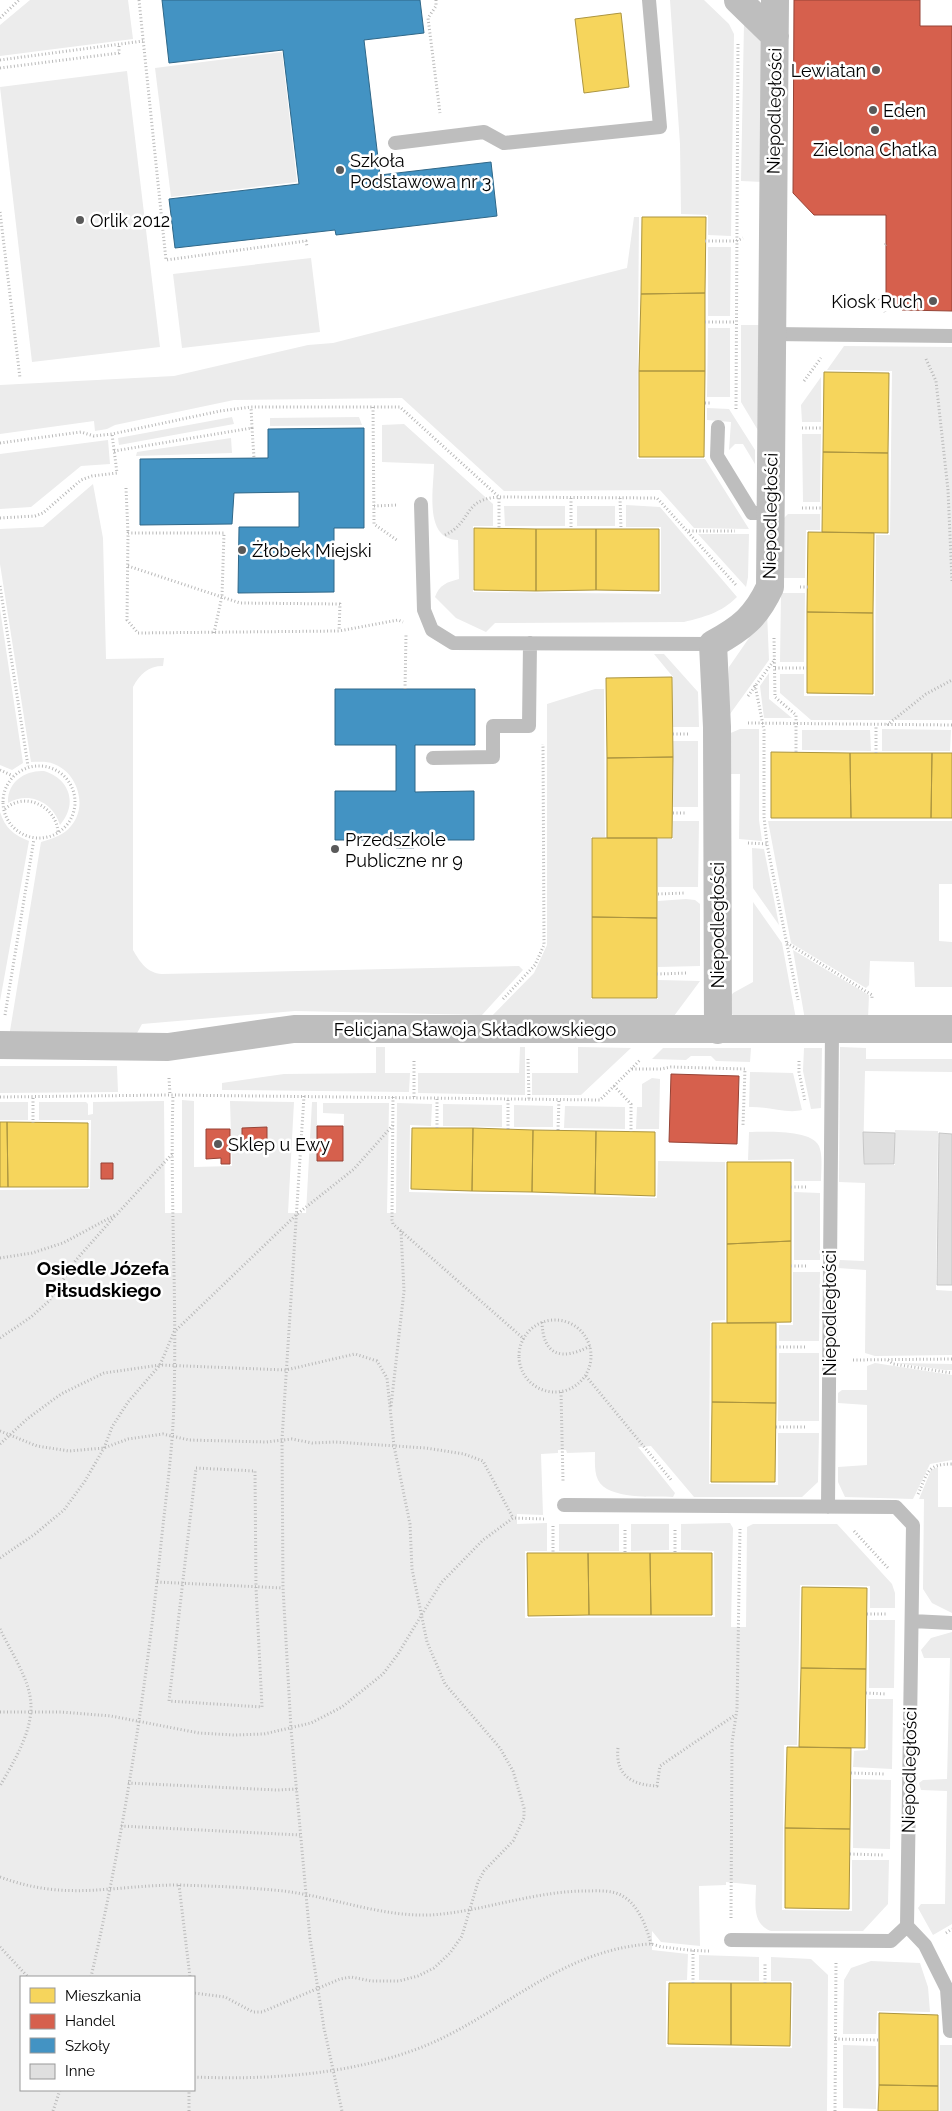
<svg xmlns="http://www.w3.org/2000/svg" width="952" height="2111" font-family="Raleway,sans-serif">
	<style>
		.green { fill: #ececec; fill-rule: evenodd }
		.homes { fill: #f6d55c; stroke: #ac9540 }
		.shops { fill: #d6604d; stroke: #964336 }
		.schools { fill: #4393c3; stroke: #2f6788 }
		.building { fill: #dfdfdf; stroke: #c7c7c7 }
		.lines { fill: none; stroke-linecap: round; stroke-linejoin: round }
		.path { stroke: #b9b9b9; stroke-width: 3; stroke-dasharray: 1 2.5; stroke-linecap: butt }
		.service { stroke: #bebebe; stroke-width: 14 }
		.minor { stroke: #bebebe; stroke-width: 28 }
		.poi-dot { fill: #595959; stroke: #fff; stroke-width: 2 }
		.labels { text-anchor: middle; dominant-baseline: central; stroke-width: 5; stroke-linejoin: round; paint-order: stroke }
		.poi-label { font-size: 18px; fill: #000; stroke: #fff; text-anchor: start }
		.street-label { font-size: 18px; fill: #000; stroke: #fff }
		.neighbourhood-label { font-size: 19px; font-weight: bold; fill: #000; stroke: #fff }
	</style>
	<rect width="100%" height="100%" fill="#fff"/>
	<path class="green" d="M30,0H128L133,39L0,56V25Z
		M670,0H704L729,24L734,34L731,236L708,235V215L681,214L680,144Z
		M744,23L764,43L763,182L741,181Z
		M282,52L297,182L171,197L155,68Z
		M127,71L160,347L32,362L0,87Z
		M634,217H639L637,459H705L749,529L694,528L660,490L504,491L402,398L234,400L115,425L107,429L95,431L94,421L0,434V385L174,376L308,345L333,343L627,268Z
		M708,247H731L730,316H708Z
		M311,258L320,332L182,348L173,274Z
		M741,325H762V437L741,402Z
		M708,328H730V397H707Z
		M844,346L952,347V720H811L780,693V674H804V696H875L876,535H890L892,371L827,370Z
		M821,377V422H802L801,405Z
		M707,408L729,409L755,450V464L743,444H735L729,450L731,422L707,420Z
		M232,417L234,424L119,445L118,438Z
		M359,417L362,425L270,426V418Z
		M404,424L493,504V526H473V592L661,594V527H626V505L660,507L737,597C721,613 704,617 684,622L495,623L486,632L456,618L435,597C439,585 447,582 459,579L458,540C423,539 434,488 434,464L382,462V425Z
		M802,434H821L820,502H803Z
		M231,438L232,453L136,456L137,452Z
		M108,440L110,464L81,466L31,507L0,509V454Z
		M93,484L103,538L106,659L164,658L163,666C148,666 140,674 133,687V950C140,962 147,973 162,974L519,966L523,970L482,1015L295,1011L142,1024L136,1035L9,1037L41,842C52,839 64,835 71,826C88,807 78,773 54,764C47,761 39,762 31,762L0,564V529L43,527Z
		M504,506H565V526H505Z
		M577,506H615V526H577Z
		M788,514H820V530H806L805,578H780V522Z
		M698,534H749L748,577L746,587Z
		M781,593H805L804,662H780Z
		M0,609L23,763L12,770L0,765Z
		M767,612L769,660L730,714L726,712L729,667Z
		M654,654H664L698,692L699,727H673V677Z
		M769,673V699L792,718H764L760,686Z
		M595,689H604L605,837H591V999H658V980L700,981L674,1016L488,1020L534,973L547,945V704Z
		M740,729H759V820L762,841L739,839L740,774H726V735Z
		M882,729L951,730L950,751H882Z
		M802,730H870L871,751L802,750Z
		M673,741H698V807H673Z
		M44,771C70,779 78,804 60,825C53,802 29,791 8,803C7,782 25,770 44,771Z
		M0,812C5,828 14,835 29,841L0,1001Z
		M673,821H699L698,887H658V839H673Z
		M768,821H952V884H939V941L952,942V987H915L914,962L870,961L869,985L866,988L791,943Z
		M752,848L764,849L779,925L753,888Z
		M686,899L695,900L700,904V966L658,967V901Z
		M753,902L782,943L796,1019L733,1016L727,1002L733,993L753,982Z
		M793,950L869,995L868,1019L805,1020Z
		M376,1047H385V1073H410L409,1092L222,1090V1083L284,1074L376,1073Z
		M520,1047H525V1095L418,1093V1073H519Z
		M578,1047L631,1048L581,1095H532V1073H578Z
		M840,1047L866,1048V1059H952V1072L865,1071L863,1164L895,1165V1130L938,1131L936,1290L952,1291V1355L875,1356L865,1353L866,1270L838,1268L840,1260L864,1261L865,1183L839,1182Z
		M663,1048H751L750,1062L716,1061L711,1056H691L686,1060L652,1059Z
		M804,1048H822L821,1108L811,1109L803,1071Z
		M0,1066H117L118,1092L0,1093Z
		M750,1072L793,1073L802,1110C787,1114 766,1106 749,1107Z
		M652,1078L660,1079L659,1129H636L637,1107H642V1084Z
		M182,1100L194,1101V1167L232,1166L230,1101L294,1102L288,1213H306L312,1102H317V1161H343L344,1114L323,1113V1103H389L387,1213H396L397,1103L432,1104L431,1126L410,1125L409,1192L657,1198L658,1161L725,1162V1320L710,1321L709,1484L778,1485V1433H819L818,1482L802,1497H694L651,1446L638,1447L675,1493L673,1497C654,1496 608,1500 598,1480C594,1472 595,1460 595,1452L567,1453L566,1450H558V1453L541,1454L543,1515L517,1514V1524L547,1523V1551H525V1618L715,1617L714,1551L681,1550V1524L730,1523L733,1528L731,1627H746L747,1527L753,1524H837L892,1584L895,1593V1608H870V1586L800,1585L797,1745H784L782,1910L852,1911V1860H889L888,1904L863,1931H771C751,1923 756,1903 756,1885L726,1882V1885L699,1886L700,1946L661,1942L652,1931V1950L688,1954L687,1980L666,1981V2047L792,2048L793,1981H771V1957L811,1959L828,1975L827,2111H0V1190L90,1189L91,1120H39V1102H86L88,1104V1115L93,1114V1102L164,1101L165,1213H182ZM21,1977H194V2090H21Z
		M0,1102H28V1120H0Z
		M443,1104L502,1105V1127L443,1126Z
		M514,1105L553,1106V1127H514Z
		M565,1106L625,1107V1129L564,1128Z
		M749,1132C765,1132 811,1129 819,1146C823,1155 821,1171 821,1181H794V1159L748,1160Z
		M794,1192L820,1193V1260H794Z
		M793,1272H820L819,1341H779V1325H793Z
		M779,1353H819V1421H778Z
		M875,1363L952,1375V1460L930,1464L913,1499L845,1497L838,1482V1467L867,1465V1405L838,1403V1393L842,1390H867V1366Z
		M897,1363L952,1364V1370H944Z
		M938,1467V1507H952V1613L932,1603L923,1589L924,1499H919L931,1470Z
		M559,1524H619V1551H559Z
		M631,1524H669V1550L631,1551Z
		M869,1620H895L894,1688H869Z
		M952,1632V1924L933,1935L918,1908L921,1904H945L947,1791L921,1790L919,1783L923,1780L947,1779L950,1658H924L921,1650L931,1638Z
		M868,1699H893L892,1769L853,1767L854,1751L868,1750Z
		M853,1779L891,1780L890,1849L853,1848Z
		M699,1955L759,1957V1981L699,1980Z
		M871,1961L920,1963L928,1987L930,2012L877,2011L876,2034H843L844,1980L851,1968Z
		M843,2045L876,2046V2109L843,2108Z
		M940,2045H952V2111H940Z"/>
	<path class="homes" d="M621,13L629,87L584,93L575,19Z
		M642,217H706L705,293L641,294Z
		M705,293V371H639L641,294Z
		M639,371H705L704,457H639Z
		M824,372L889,373L888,453L823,452Z
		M823,452L888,453V533L822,532Z
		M474,528L536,529V591L474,590Z
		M536,529H596V590L536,591Z
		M596,529H659V591L596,590Z
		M808,532L874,533L873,613L807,612Z
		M807,612L873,613V694L807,693Z
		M672,677L673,757L607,758L606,678Z
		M771,752L850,753L851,818H771Z
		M850,753H932L931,818H851Z
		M932,753H952V818H931Z
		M673,757L672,838H607V758Z
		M592,838H657V918L592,917Z
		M592,917L657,918V998H592Z
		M0,1122H7L8,1187H0Z
		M7,1122L88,1123V1187H8Z
		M412,1128H473L472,1191L411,1189Z
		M473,1128L533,1130L532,1192L472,1191Z
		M533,1130L596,1131L595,1194L532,1192Z
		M596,1131L655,1132V1196L595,1194Z
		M727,1162H791V1241L727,1244Z
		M791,1241V1322L727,1323V1244Z
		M712,1323H776V1403L712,1402Z
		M712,1402L776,1403L775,1482H711Z
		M527,1553H588L589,1615L528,1616Z
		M588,1553H650L651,1615H589Z
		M650,1553H712V1615H651Z
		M802,1587L867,1588L866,1669L801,1668Z
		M801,1668L866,1669L865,1748L799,1747Z
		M787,1747L851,1748L850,1829L785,1828Z
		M785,1828L850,1829L849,1909L785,1908Z
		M669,1983H731V2045L668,2044Z
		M731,1983H791L790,2046L731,2045Z
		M879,2013L938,2015V2086L879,2085Z
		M879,2085L938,2086V2111H878Z"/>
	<path class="shops" d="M794,0H920V26H952V311L902,310L886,293V215H814L793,193Z
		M671,1074L739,1076L737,1144L669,1142Z
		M317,1126H343V1161H317Z
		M267,1127V1141L242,1142V1128Z
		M206,1129H230V1164H221V1158L206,1159Z
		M101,1163H113V1179H101Z"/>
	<path class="schools" d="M162,0H420L424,33L364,40L380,175L491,162L497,216L336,235L335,230L175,248L169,199L299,184L283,50L169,63Z
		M364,428V528H334V592L238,593L239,527H299V492L234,493L232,524L140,525V459L268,458V429Z
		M335,689H475V745H415V792L474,791V840H414V848H396V840H335V791H396V745H335Z"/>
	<path class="building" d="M863,1132L895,1133L894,1164H864Z
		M939,1133L952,1134V1285H937Z"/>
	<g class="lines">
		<path class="path" d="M139,0L166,260L306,241L307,247
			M436,0V6L428,18L440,113
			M0,18L19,0
			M0,60L143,41
			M0,68L119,53V44
			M0,212L20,378
			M705,241H736L743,238
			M885,245L886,244
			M879,299L885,312
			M841,310L842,298
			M705,322H735
			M926,359L936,381L948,490L952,581
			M804,381L821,358
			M705,403H712
			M373,407L374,524L398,541
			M736,409L738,43
			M252,428L254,458
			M802,428H823
			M0,443L81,432L94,436L112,434L220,411L251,407H400L499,497L657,498L736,585
			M114,451L252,428L251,407
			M126,488L128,533
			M571,498V529
			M620,498L621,529
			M374,506L398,505
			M802,508H823
			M0,518L35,516L43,513L81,480L92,476L117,473L112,434
			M689,531H735
			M445,535C473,522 462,499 499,497V528
			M128,566L240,603L340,604L339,631
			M0,586L28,766
			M800,587H808
			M214,633L222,596L224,533H128L127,620L138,633L339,631L398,620L403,622
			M774,638L775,697L796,715V753
			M775,668H807
			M755,685L764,730V817L767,844L798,1000
			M405,689L406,635
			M748,696L775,659
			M748,723L952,725
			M887,725L926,694L952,680
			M673,734H688
			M876,753V725
			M3 802a36 36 0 1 1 72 0a36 36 0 1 1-72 0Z
			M0,770L13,776
			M5,809C25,791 56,806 58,832
			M673,813H686
			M748,843L767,844
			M658,894L686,893
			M787,943L872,995V1000
			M657,974L688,973
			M503,999L535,965L544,945L543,744
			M5,1015L34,839
			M528,1059L529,1099
			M414,1061V1097
			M799,1061V1072L805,1101
			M632,1069H661L671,1067L745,1069L743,1125
			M169,1078L170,1095
			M614,1086L631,1104V1132
			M304,1096L282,1439L283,1588L291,1729L310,1938L324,2028L342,2111
			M0,1097L170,1095L600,1100L640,1060
			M393,1097L392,1220L393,1224L524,1339
			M33,1098V1123
			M437,1128V1098
			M508,1129V1099
			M558,1130L559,1099
			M791,1187H807
			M0,1258L32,1253L63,1243L117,1214L173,1153
			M791,1266H806
			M519 1356a36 36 0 1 1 72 0a36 36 0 1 1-72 0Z
			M542,1322C543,1356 562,1361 590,1346
			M0,1338L31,1317L49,1301L76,1260L115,1216
			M776,1347H806
			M853,1360L952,1359
			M888,1360L893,1364L952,1373
			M586,1376L672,1481
			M561,1392L563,1481
			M391,1406L404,1291L401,1231
			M776,1427H806
			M0,1431L37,1446L69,1451L104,1448L128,1439L163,1434L189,1440L266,1442L292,1439L312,1443L335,1442L426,1448L464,1454L483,1461L513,1518
			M0,1444L27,1419L61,1394L104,1373L160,1365L286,1370L355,1354L377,1361L387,1378L394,1446L410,1524L412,1569L427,1642L445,1684L500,1748L513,1771L524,1808V1818L513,1841L484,1871L478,1882L462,1936L450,1953L434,1968L418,1976L399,1981H371L351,1977L340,1979L262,2012H253L225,1997L194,1993
			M196,1468L255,1471L256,1588L262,1707L169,1701Z
			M918,1494C928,1473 926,1464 952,1464
			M553,1526V1553
			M625,1530V1553
			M675,1530V1553
			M854,1531L888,1568
			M0,1558L35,1534L64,1510L85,1481L104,1448L112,1427L128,1402L160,1365L174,1332L296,1215L354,1169L393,1125
			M157,1582L283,1588
			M867,1614H888
			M0,1629C10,1650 26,1674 30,1696C36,1727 14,1761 0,1786
			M866,1693L887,1694
			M0,1712H61L111,1716L199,1733L234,1735L264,1734L311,1723L342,1707L383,1674L398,1654L441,1583L483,1540L513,1518L545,1519
			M618,1748C615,1776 633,1785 657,1786L660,1766L735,1715
			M851,1773L885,1774
			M128,1783L277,1790L297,1789
			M121,1826L300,1835
			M850,1854L883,1855
			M0,1877C67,1902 112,1885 179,1885C210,1886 242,1887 273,1890C326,1894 377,1917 430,1915C481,1912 530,1892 583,1891C594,1891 606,1890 616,1893C637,1900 646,1925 651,1944
			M179,1885L190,1977
			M731,1918L732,1743L737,1709L740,1529
			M946,1933L952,1929
			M0,1947L28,1977
			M91,1977C123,1838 145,1696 160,1554C165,1502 173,1451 174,1399C177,1297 170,1196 173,1095
			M693,1983V1950
			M765,1983V1963
			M835,2039L879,2040
			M194,2077C269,2080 346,2075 417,2049C499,2018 558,1950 650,1944C654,1944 660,1947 664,1947C679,1949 694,1951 710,1951
			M53,2111L60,2090
			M189,2111V2090
			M835,2111L836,1963"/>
		<path class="service" d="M395,143L484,132L504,143L660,127L649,0
			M771,334L952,336
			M718,427L717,456L752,513H771
			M421,504L424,610L432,630L453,643L713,644
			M433,758L493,757V726H529L530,643
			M564,1505L896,1507L913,1525L907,1926L891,1941L731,1940
			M828,1507L832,1030
			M912,1621L952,1623
			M907,1926L925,1945L947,1989L950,2031"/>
		<path class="minor" d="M738,0L775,36
			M718,1030L717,727L713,644C742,628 756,617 770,587L775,0
			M0,1045L168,1047L294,1029H952"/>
	</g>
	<g class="poi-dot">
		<circle cx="876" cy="70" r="5"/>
		<circle cx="873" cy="110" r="5"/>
		<circle cx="875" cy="130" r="5"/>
		<circle cx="340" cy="170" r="5"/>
		<circle cx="80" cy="220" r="5"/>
		<circle cx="933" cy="301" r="5"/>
		<circle cx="242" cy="550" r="5"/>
		<circle cx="335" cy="849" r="5"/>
		<circle cx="218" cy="1144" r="5"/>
	</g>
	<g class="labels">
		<g class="poi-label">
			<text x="866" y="70" text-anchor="end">Lewiatan</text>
			<text x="883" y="110">Eden</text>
			<text x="875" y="149" text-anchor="middle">Zielona Chatka</text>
			<text x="350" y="160">Szkoła<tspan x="350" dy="21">Podstawowa nr 3</tspan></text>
			<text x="90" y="220">Orlik 2012</text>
			<text x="923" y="301" text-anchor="end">Kiosk Ruch</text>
			<text x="252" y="550">Żłobek Miejski</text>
			<text x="345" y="839">Przedszkole<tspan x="345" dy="21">Publiczne nr 9</tspan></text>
			<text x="228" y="1144">Sklep u Ewy</text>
		</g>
		<g class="street-label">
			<text transform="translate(774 111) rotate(-89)">Niepodległości</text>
			<text transform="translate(770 516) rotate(-89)">Niepodległości</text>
			<text transform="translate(717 925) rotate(-90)">Niepodległości</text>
			<text x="475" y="1029">Felicjana Sławoja Składkowskiego</text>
			<text transform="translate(829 1313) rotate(-90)">Niepodległości</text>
			<text transform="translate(909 1770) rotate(-89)">Niepodległości</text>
		</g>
		<g class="neighbourhood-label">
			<text x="103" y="1268">Osiedle Józefa<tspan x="103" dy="22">Piłsudskiego</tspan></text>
		</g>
	</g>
	<rect x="20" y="1976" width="175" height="115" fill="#ffffff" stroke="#999999"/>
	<rect x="30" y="1988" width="25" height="15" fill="#f6d55c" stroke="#999999"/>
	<text x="65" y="2001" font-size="15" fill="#000000">Mieszkania</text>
	<rect x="30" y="2014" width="25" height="15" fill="#d6604d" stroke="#999999"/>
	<text x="65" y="2026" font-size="15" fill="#000000">Handel</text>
	<rect x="30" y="2038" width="25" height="15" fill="#4393c3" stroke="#999999"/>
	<text x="65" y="2051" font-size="15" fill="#000000">Szkoły</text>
	<rect x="30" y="2064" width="25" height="15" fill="#dfdfdf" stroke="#999999"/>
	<text x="65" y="2076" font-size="15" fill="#000000">Inne</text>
</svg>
